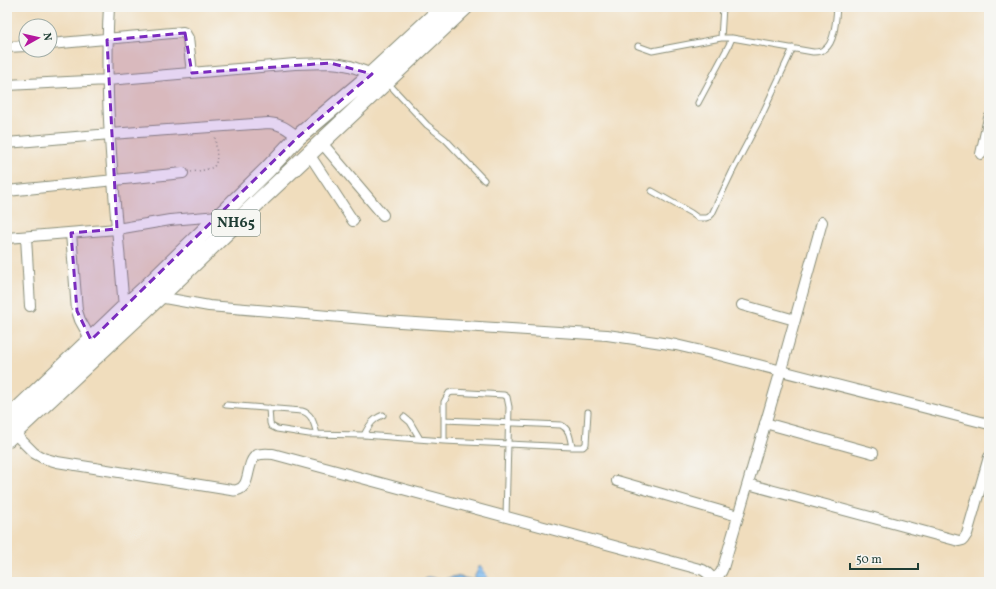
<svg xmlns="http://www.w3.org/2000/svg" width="996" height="589" font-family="Vollkorn,serif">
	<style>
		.water { fill: url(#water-rules); stroke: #4e7b92 }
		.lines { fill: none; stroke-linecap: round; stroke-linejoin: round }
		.service-casing { stroke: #888d78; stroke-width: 7 }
		.minor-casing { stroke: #888d78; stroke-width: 12 }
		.trunk-casing { stroke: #888d78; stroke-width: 18 }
		.path { stroke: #888d78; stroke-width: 1.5; stroke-dasharray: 1 3; stroke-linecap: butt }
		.service { stroke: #fff; stroke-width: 5 }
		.minor { stroke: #fff; stroke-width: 10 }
		.trunk { stroke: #fff; stroke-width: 16 }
		.marked { fill: #7b2cbf; fill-opacity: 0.2; stroke: #7b2cbf; stroke-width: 3; stroke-dasharray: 8 5; stroke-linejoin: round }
		.labels { text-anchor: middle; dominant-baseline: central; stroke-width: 3; stroke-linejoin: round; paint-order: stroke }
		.shield { fill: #f6f6f2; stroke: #60746d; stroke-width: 1 }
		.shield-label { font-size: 15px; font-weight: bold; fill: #1f3d34 }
	</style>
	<defs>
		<pattern id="water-rules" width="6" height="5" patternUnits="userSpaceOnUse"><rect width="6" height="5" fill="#7db9ef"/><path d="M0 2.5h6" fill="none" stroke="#6698c2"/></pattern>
	</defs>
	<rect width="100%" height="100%" fill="#f6f6f2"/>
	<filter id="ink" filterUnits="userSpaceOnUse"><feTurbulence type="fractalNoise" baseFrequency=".025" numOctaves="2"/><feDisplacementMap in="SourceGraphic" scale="8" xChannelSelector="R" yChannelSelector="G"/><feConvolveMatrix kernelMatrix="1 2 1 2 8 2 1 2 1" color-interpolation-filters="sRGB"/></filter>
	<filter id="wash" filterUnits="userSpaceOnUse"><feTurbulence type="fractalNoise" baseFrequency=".012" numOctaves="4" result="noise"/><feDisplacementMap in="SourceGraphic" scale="16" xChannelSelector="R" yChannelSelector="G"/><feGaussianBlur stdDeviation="0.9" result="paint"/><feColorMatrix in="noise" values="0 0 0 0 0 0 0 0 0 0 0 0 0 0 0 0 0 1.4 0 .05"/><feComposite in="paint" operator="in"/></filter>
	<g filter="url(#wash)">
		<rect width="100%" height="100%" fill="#f0ddbd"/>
		<path class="water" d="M480,565L487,576L488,582H426L425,579L429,577L444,579L456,576L473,580Z"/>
	</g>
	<g filter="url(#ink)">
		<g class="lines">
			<g class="service-casing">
				<path id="service" d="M721,38L723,7
					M638,46L652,51L721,38H732L813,52C817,52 821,52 825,49C835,43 836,18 837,7
					M388,83L427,125L445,139L484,180
					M698,103L729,45L732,38
					M652,191L691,213L698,218H706L709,217L712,214L733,170L761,117L793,48
					M226,405L302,411C313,414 314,425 317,434
					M269,408L270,423L271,426L277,429L309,434L364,435L444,441L572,447H583L586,444L588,412
					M404,417L410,422L420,439
					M444,420L561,425C570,429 570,439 572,447
					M364,435C369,426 372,419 383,415
					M444,441V402L449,393L453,392L504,395L507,397L509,407L506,516"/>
			</g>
			<g class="minor-casing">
				<path id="minor" d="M109,7C103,107 116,208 124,308
					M50,44L183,32L185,33L188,38L192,73
					M7,47L26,46
					M7,85L108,80L295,64L330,63L340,64L350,66L372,74
					M321,142L383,215
					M7,143L110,134L269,123C282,124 287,129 298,137
					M309,154L353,221
					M981,154L989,118
					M7,191L183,173
					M71,233L77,311L80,320L91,340
					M26,237L30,306
					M7,238L117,229L170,220L219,216
					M159,297L209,306L400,322L607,335L676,345L723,356L989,424
					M742,305L795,320
					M765,423L873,453
					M14,433L34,453L43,458L57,462L231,490C233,490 235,491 237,490C252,487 245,462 257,455C262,453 268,454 273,454L703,570C708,573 712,576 714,582
					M617,481L738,516
					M748,484L959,541L963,540L967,534L989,457
					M713,579C718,576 721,574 723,568L781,370L822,222"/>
			</g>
			<g class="trunk-casing">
				<path id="trunk" d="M7,420L124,308L145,289L267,170L298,137L362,83L444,7
					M7,439L159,297L262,198L465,7"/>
			</g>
			<path class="path" d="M191,172C197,171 208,170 213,167C220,163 215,143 215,136"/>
			<use href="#service" class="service"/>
			<use href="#minor" class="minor"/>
			<use href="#trunk" class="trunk"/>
		</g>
	</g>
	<path class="marked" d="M185,33L192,73L330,63L372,74L298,137L91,340L77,311L71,233L117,229L107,40Z"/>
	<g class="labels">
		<rect class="shield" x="212" y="210" width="48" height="26" rx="3"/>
		<g class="shield-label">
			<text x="236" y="223">NH65</text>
		</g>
	</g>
	<rect width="996" height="589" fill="none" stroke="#f6f6f2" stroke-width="24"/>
	<g transform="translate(38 38) rotate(82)"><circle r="19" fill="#f6f6f2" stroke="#a0aca6"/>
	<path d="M0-3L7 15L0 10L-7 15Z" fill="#b5179e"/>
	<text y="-6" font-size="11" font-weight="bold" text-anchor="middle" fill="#1f3d34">N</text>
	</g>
	<path d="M850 563v6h68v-6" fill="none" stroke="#1f3d34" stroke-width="2"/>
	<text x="856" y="563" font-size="12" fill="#1f3d34" stroke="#f6f6f2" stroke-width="3" paint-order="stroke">50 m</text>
</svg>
